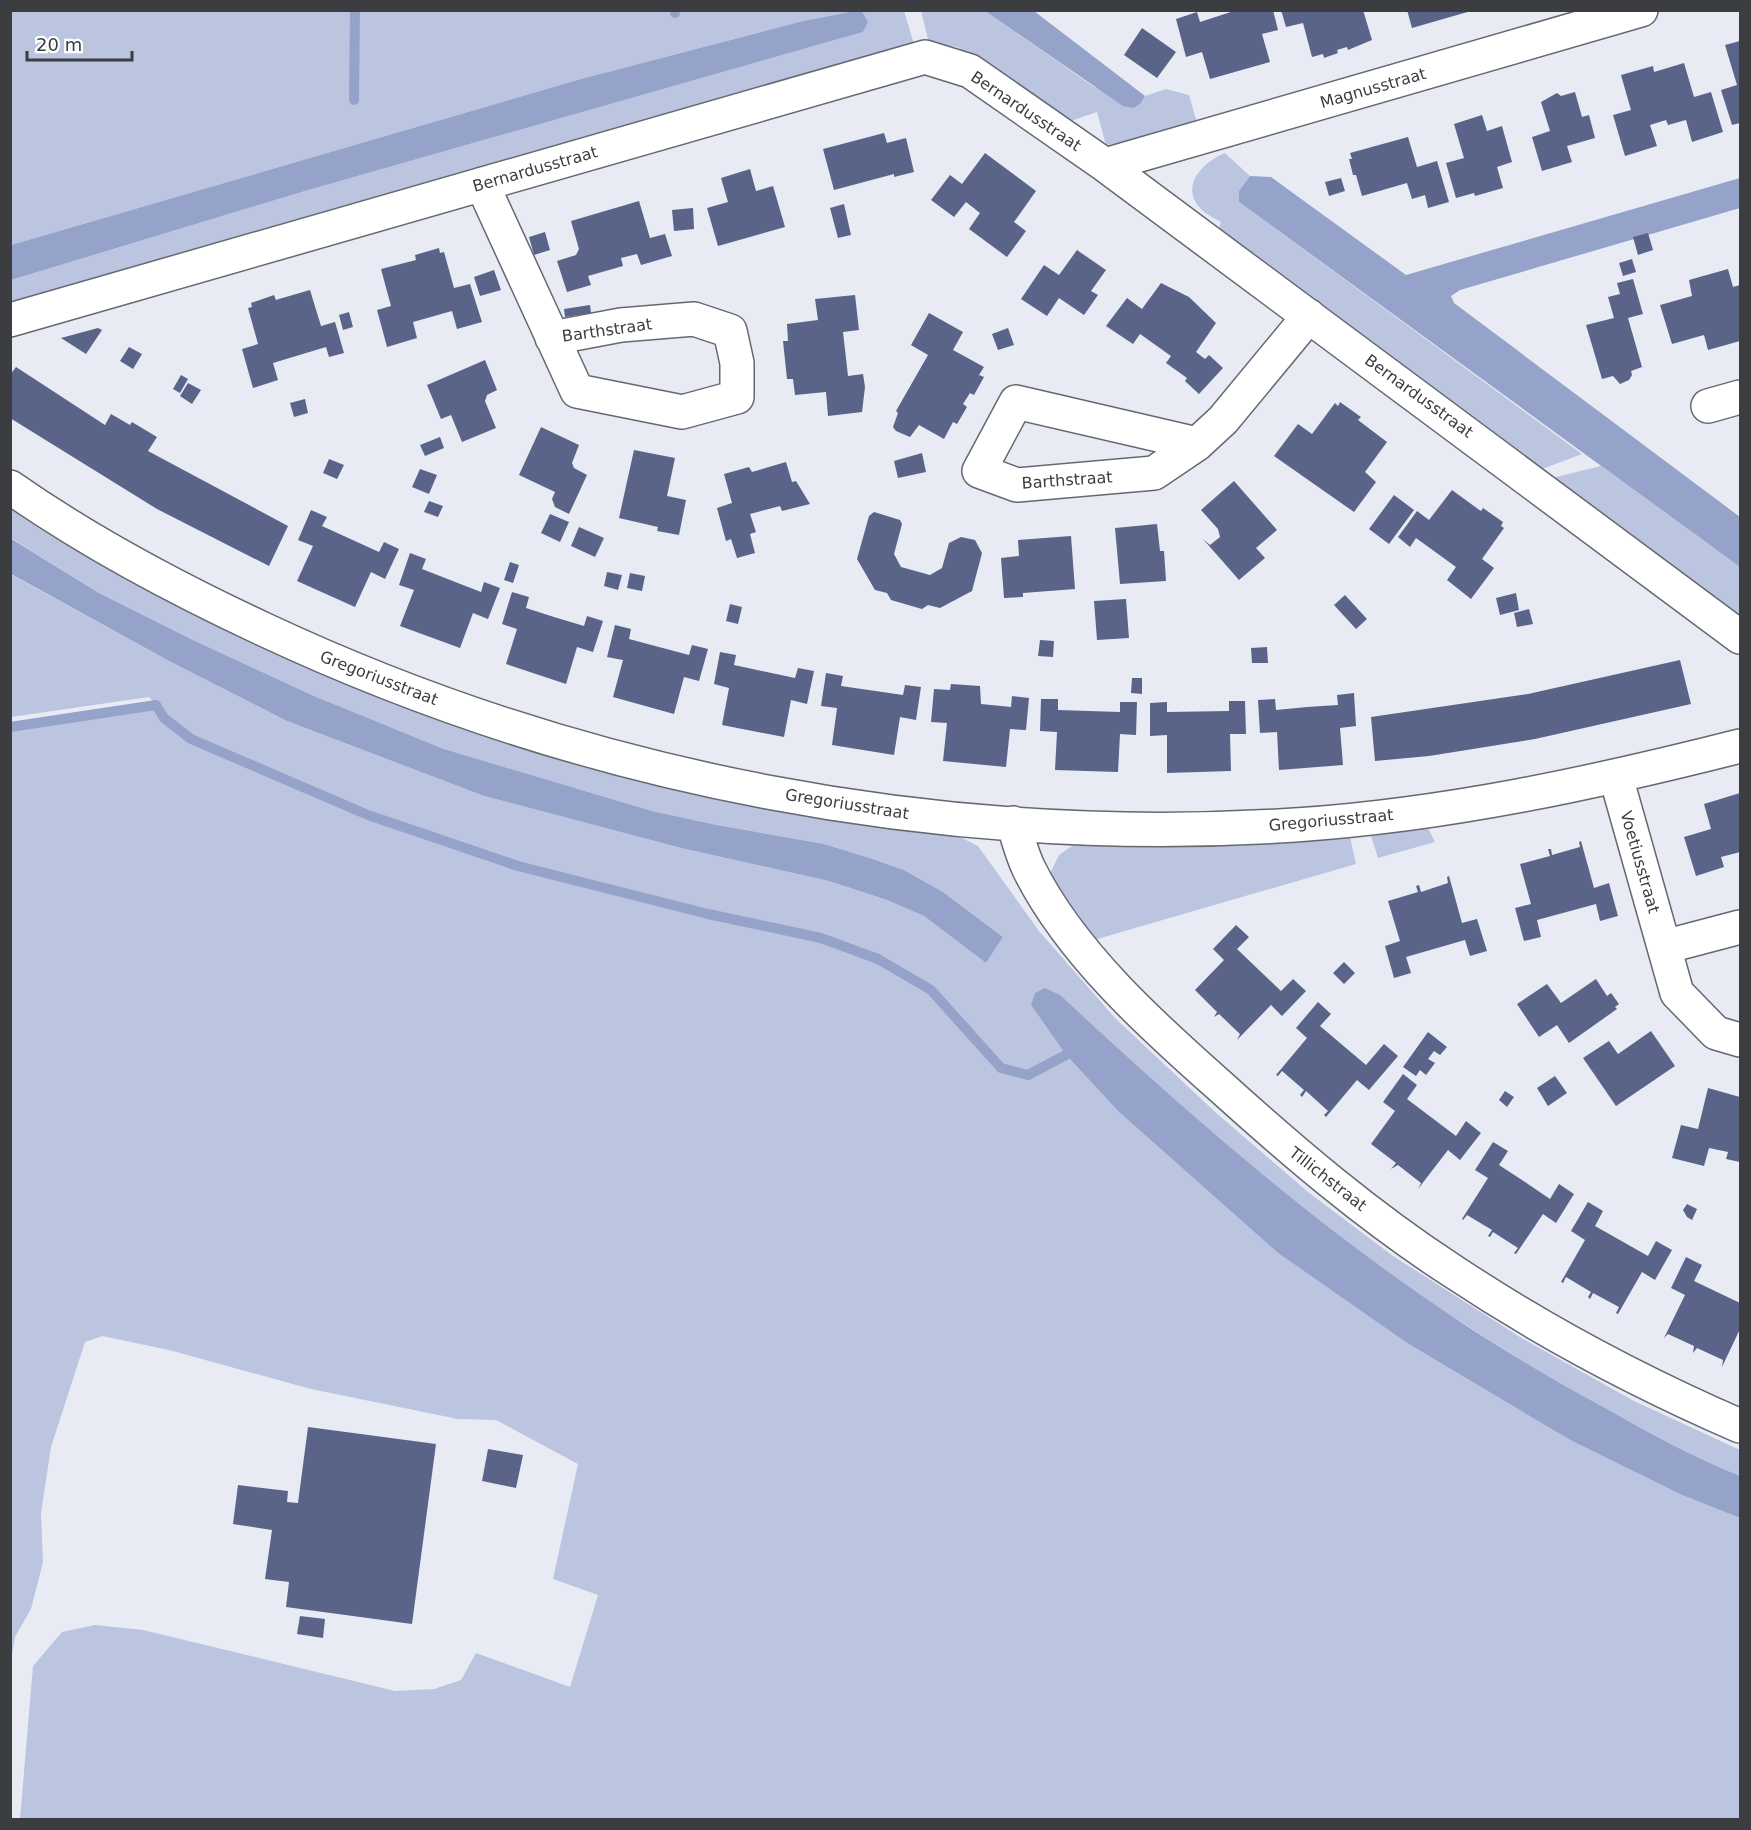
<svg xmlns="http://www.w3.org/2000/svg" width="1751" height="1830" font-family="'DejaVu Sans',sans-serif">
	<style>
		.green { fill: #bbc5e0 }
		.water { fill: #95a3ca }
		.lines { fill: none; stroke-linecap: round; stroke-linejoin: round }
		.stream { stroke: #95a3ca; stroke-width: 10 }
		.building { fill: #596488 }
		.street-casing { stroke: #656870; stroke-width: 36 }
		.street { stroke: #fff; stroke-width: 33 }
		.labels { text-anchor: middle; dominant-baseline: central; stroke-width: 6; stroke-linejoin: round; paint-order: stroke }
		.street-label { font-size: 16px; fill: #3c3d41; stroke: #fff }
	</style>
	<rect width="100%" height="100%" fill="#e8ebf4"/>
	<path class="green" d="M11,11H855L803,21L581,79L11,245Z
		M862,11H904L914,44L11,306V280L305,191L863,32L868,22Z
		M921,11H985L1094,87L1141,103L1145,96L1166,89L1189,95L1197,123L1128,142L1106,145L1097,112L1065,123L957,47L929,43Z
		M1225,153L1250,176L1239,191V202L1582,454L1537,471L1217,235L1221,222C1214,218 1205,214 1200,208C1179,185 1205,161 1225,153Z
		M1601,466L1740,567V622L1548,479Z
		M11,509C82,560 165,596 244,632C330,672 416,713 506,743C653,792 805,820 958,836L978,846L1039,931L1115,1018L1214,1111L1308,1192L1393,1256L1523,1339L1634,1401L1740,1450V1476L1699,1459L1555,1382L1405,1286L1275,1187L1172,1099L1031,1005L1066,1055L1119,1112L1278,1253L1407,1343L1570,1440L1682,1495L1740,1518V1819H20L33,1666L62,1632L95,1625L143,1630L395,1691L434,1689L461,1680L476,1653L570,1687L598,1595L553,1579L578,1464L496,1420L458,1419L311,1389L169,1350L102,1336L85,1342L51,1447L41,1513L43,1562L31,1609L15,1637L11,1659V727L156,705L149,697L11,717L10,574L169,661L287,721L484,796L681,848L829,881L887,900L924,916L986,963L1003,937L943,892L904,870L870,858L824,844L717,825L652,811L444,749L314,696L193,640L99,593L11,538Z
		M1428,828L1435,842L1378,858L1371,836Z
		M1350,837L1356,864L1087,942L1047,880L1059,855L1075,844L1212,846Z"/>
	<path class="water" d="M855,11H862L868,22L863,32L305,191L11,280V245L581,79L803,21Z
		M985,11H1034L1145,96L1141,103L1134,108L1123,106Z
		M1250,176L1271,177L1406,275L1740,178V208L1460,290L1451,296L1454,303L1740,517V567L1239,202V191Z
		M10,538L99,593L193,640L314,696L444,749L652,811L717,825L824,844L870,858L904,870L943,892L1003,937L986,963L924,916L887,900L829,881L681,848L484,796L287,721L169,661L11,574Z
		M1045,988L1060,995C1231,1154 1396,1296 1603,1407C1648,1432 1692,1457 1740,1476V1518L1682,1495L1570,1440L1407,1343L1278,1253L1119,1112L1066,1055L1031,1005L1035,993Z"/>
	<g class="lines">
		<path class="stream" d="M675,13V10
			M354,100L355,10
			M10,727L156,705L164,718L191,739L368,815L518,866L708,914L821,938L878,959L931,990L1001,1068L1028,1075L1066,1055"/>
	</g>
	<path class="building" d="M1237,10H1273L1278,30L1262,34L1270,62L1210,79L1202,52L1186,57L1176,19L1197,12L1200,22Z
		M1281,10H1363L1372,40L1348,50L1347,47L1337,50L1338,53L1324,58L1323,54L1312,57L1303,23L1286,27Z
		M1407,10H1471V11L1412,28Z
		M1142,28L1176,52L1157,78L1124,55Z
		M1740,41V123L1732,125L1721,90L1737,85L1725,45Z
		M1684,63L1694,97L1711,92L1723,132L1692,142L1686,120L1668,125L1666,120L1650,125L1657,146L1625,156L1613,115L1631,110L1621,75L1653,66L1654,72Z
		M1575,92L1582,117L1589,115L1595,138L1567,146L1572,162L1542,171L1532,137L1550,131L1541,102L1557,93L1561,96Z
		M1482,115L1487,131L1502,126L1512,162L1497,167L1503,188L1475,196L1474,193L1456,198L1446,163L1464,158L1454,124Z
		M884,133L887,143L906,138L914,172L894,177V174L834,190L823,149Z
		M1408,137L1417,167L1437,161L1449,202L1428,208L1425,195L1412,199L1407,183L1362,196L1356,175H1353L1349,159H1352L1350,153Z
		M985,153L1036,191L1014,222L1026,231L1007,257L969,229L980,213L966,202L954,217L931,200L950,175L962,184Z
		M750,169L756,191L773,186L785,227L718,246L707,208L728,202L721,178Z
		M1341,178L1345,191L1329,196L1325,182Z
		M639,201L650,238L665,234L672,256L641,265L637,254L621,258L623,266L588,276L591,285L567,292L557,261L576,255L579,249L571,221Z
		M844,204L851,235L838,238L830,208Z
		M693,208L694,229L674,231L672,210Z
		M545,232L550,250L534,255L529,237Z
		M1648,233L1653,250L1638,255L1633,237Z
		M439,248L440,253L444,252L454,288L470,284L482,322L457,329L452,311L413,322L417,338L387,347L377,310L391,306L381,269L416,260L415,255Z
		M1077,250L1106,270L1091,291L1098,295L1084,315L1059,298L1047,316L1021,299L1044,265L1059,275Z
		M1632,259L1636,272L1623,276L1619,263Z
		M1728,269L1733,287L1740,285V341L1708,350L1704,335L1672,344L1660,305L1692,296L1689,280Z
		M494,270L501,290L480,296L474,277Z
		M1633,279L1643,314L1628,318L1642,367L1631,371L1632,375L1629,380L1620,384L1613,376L1602,379L1586,325L1614,318L1608,297L1620,294L1617,283Z
		M1161,283L1189,297L1216,323L1196,352L1205,359L1209,355L1223,368L1199,394L1185,381L1187,378L1166,363L1171,356L1140,334L1133,344L1106,326L1127,298L1142,309Z
		M310,290L321,326L335,322L344,353L329,357L326,347L273,363L278,380L253,388L242,349L258,344L248,308L252,307L251,303L274,295L276,300L279,299Z
		M855,295L859,330L843,332L848,376L863,374L865,387L862,412L828,416L826,392L795,395L793,379H787L783,341H788L787,324L818,320L815,299Z
		M590,305L591,313L565,317L564,309Z
		M349,312L353,327L343,330L339,315Z
		M929,313L963,332L953,350L984,367L979,375L984,377L974,395L970,393L963,404L967,407L957,424L953,422L944,439L919,425L910,437L896,431L893,427L898,413L896,411L928,355L911,345Z
		M98,328L102,330L86,354L61,338Z
		M1008,328L1014,345L998,350L992,334Z
		M129,347L142,354L133,369L120,361Z
		M485,360L497,390L487,395L485,401L496,428L462,442L451,415L441,419L427,385Z
		M16,367L105,425L111,414L130,425L132,422L157,437L148,451L288,526L269,566L157,509L10,418V375Z
		M181,375L188,379L180,393L173,389Z
		M188,383L201,390L192,404L180,396Z
		M305,399L308,413L294,417L290,403Z
		M1340,402L1361,417L1358,420L1387,442L1365,472L1376,482L1354,512L1274,456L1298,424L1312,434L1335,403L1338,406Z
		M541,427L579,445L572,463L574,468L587,475L569,514L555,507L552,499L555,492L519,475Z
		M440,437L444,448L425,456L420,445Z
		M634,450L675,458L667,496L686,500L679,535L657,531L658,527L619,518Z
		M922,453L926,472L898,478L894,461Z
		M329,459L344,465L337,479L323,473Z
		M786,462L792,482L796,481L810,504L782,511L780,506L750,514L756,532L750,534L755,553L737,558L731,539L726,541L717,508L732,503L724,474L749,467L752,472Z
		M420,469L437,475L429,494L412,487Z
		M1234,481L1277,530L1256,548L1265,558L1239,580L1203,539L1210,545L1220,537L1218,529L1201,510Z
		M1452,490L1478,509L1481,511L1483,508L1503,522L1501,526L1504,528L1482,559L1494,568L1471,599L1447,580L1456,567L1416,538L1410,547L1398,537L1417,511L1429,520Z
		M1394,495L1414,510L1389,544L1369,529Z
		M429,501L443,506L438,517L424,512Z
		M311,510L327,517L322,526L379,552L384,542L399,549L385,579L371,572L355,607L297,581L313,546L298,540Z
		M874,512L900,520L902,524L894,554L901,567L930,575L942,568L949,543L961,537L975,540L982,553L972,591L940,608L928,605L922,609L891,600L887,593L875,590L857,559L869,516Z
		M550,514L569,522L560,542L541,533Z
		M1157,524L1160,551H1164L1166,581L1120,584L1115,528Z
		M579,527L604,538L595,557L571,546Z
		M1071,536L1075,589L1023,593V597L1004,598L1001,558L1019,556L1018,540Z
		M410,553L426,559L422,569L481,592L484,582L500,588L488,619L473,613L460,648L400,626L414,590L399,585Z
		M510,562L519,565L513,583L504,580Z
		M607,572L622,575L618,590L604,586Z
		M630,573L645,576L642,591L627,588Z
		M512,592L529,597L526,608L554,617L584,626L587,616L603,621L593,652L577,647L566,684L506,664L517,629L502,624Z
		M1516,593L1519,610L1500,615L1496,598Z
		M1345,595L1367,619L1356,629L1334,605Z
		M1126,599L1129,638L1097,640L1094,601Z
		M730,604L742,607L738,624L726,621Z
		M1529,609L1533,624L1517,627L1514,613Z
		M615,625L631,629L629,639L689,655L692,645L708,649L699,681L684,677L674,714L613,697L623,660L607,657Z
		M1040,640L1054,641L1053,657L1038,656Z
		M1267,647L1268,663H1252L1251,648Z
		M720,652L736,655L734,665L795,678L798,668L814,671L807,704L791,700L784,737L722,725L729,688L714,684Z
		M1680,660L1691,704L1535,739L1429,756L1375,761L1371,717L1528,694Z
		M826,673L843,676L841,686L903,695L905,685L921,687L916,720L900,717L894,755L832,745L837,708L821,706Z
		M1132,678H1142V694L1131,693Z
		M951,684L980,686L981,704L1011,707L1012,696L1029,698L1026,730L1010,729L1006,767L943,761L947,723L931,722L934,689L950,690Z
		M1354,693L1356,726L1340,728L1343,765L1279,770L1277,732L1260,733L1258,700L1275,699L1276,710L1307,707L1338,705L1337,695Z
		M1041,699H1058V710L1120,712V702H1137L1136,735L1120,734L1118,772L1055,770L1057,732L1040,731Z
		M1229,701H1245L1246,734H1230L1231,771L1167,773V735L1150,736V703L1167,702V712L1229,711Z
		M1740,793V852L1721,857L1724,867L1696,876L1684,837L1711,829L1704,804Z
		M1581,841L1594,888L1609,883L1618,916L1600,921L1596,904L1537,920L1541,937L1524,941L1515,908L1531,904L1520,864L1550,856L1548,849H1551L1552,855L1580,847L1579,842Z
		M1449,876L1462,923L1477,919L1487,951L1470,956L1465,940L1406,957L1411,973L1394,978L1385,946L1400,941L1388,901L1418,892L1416,886L1419,885L1421,892L1448,883L1447,877Z
		M1236,925L1249,937L1237,949L1281,991L1293,979L1306,991L1282,1016L1271,1005L1237,1040L1240,1034L1219,1014L1214,1017L1217,1012L1195,990L1224,960L1213,949Z
		M1344,962L1355,973L1344,984L1333,973Z
		M1596,979L1607,996L1611,993L1619,1004L1615,1007L1617,1009L1569,1043L1557,1025L1539,1037L1517,1004L1547,984L1561,1003Z
		M1318,1002L1331,1014L1320,1026L1366,1065L1384,1044L1398,1056L1369,1090L1357,1080L1326,1117L1324,1115L1328,1111L1306,1091L1302,1097L1300,1095L1304,1090L1282,1071L1278,1076L1276,1075L1307,1038L1296,1028Z
		M1651,1031L1675,1066L1616,1106L1583,1058L1609,1041L1618,1054Z
		M1428,1032L1447,1047L1440,1055L1434,1051L1428,1059L1435,1063L1426,1075L1420,1070L1416,1076L1403,1067Z
		M1403,1074L1417,1085L1407,1099L1456,1136L1466,1121L1481,1133L1460,1160L1448,1150L1418,1189L1421,1183L1398,1165L1391,1169L1396,1163L1371,1144L1395,1111L1383,1102Z
		M1555,1076L1567,1093L1548,1106L1537,1088Z
		M1708,1088L1740,1097V1162L1726,1159L1728,1152L1709,1148L1704,1166L1672,1158L1681,1125L1698,1129Z
		M1505,1091L1514,1097L1507,1107L1499,1100Z
		M1493,1142L1508,1151L1499,1165L1525,1182L1550,1199L1559,1184L1574,1194L1556,1223L1543,1214L1516,1254L1514,1253L1518,1248L1493,1232L1490,1237L1488,1236L1492,1230L1467,1215L1463,1220L1462,1219L1488,1178L1475,1170Z
		M1588,1202L1603,1211L1595,1226L1648,1256L1656,1241L1672,1250L1655,1280L1642,1272L1618,1314L1616,1313L1619,1307L1593,1293L1590,1299L1588,1297L1591,1292L1566,1277L1563,1283L1561,1282L1585,1240L1571,1231Z
		M1687,1204L1697,1209L1692,1220L1687,1217L1683,1210Z
		M1686,1257L1702,1265L1694,1281L1740,1303V1329L1722,1367L1723,1360L1697,1348L1693,1353L1694,1346L1668,1334L1664,1338L1685,1295L1671,1288Z
		M308,1427L436,1444L412,1624L286,1607L289,1582L265,1579L272,1530L233,1524L238,1485L288,1491L287,1502L298,1503Z
		M488,1449L523,1455L516,1488L482,1481Z
		M300,1616L325,1619L323,1638L297,1634Z"/>
	<g class="lines">
		<g class="street-casing">
			<path id="street" d="M1105,165L1641,10
				M482,184L577,391L682,412L737,397V363L730,331L694,319L621,325L552,338
				M10,320L925,57L970,71L1105,165L1740,637
				M1708,406L1740,397
				M1197,444L1154,473L1017,485L979,471L1016,402L1197,444L1223,420L1309,316
				M10,487C90,543 175,588 263,629C583,779 942,848 1295,825C1446,815 1594,783 1740,746
				M1616,777L1677,993L1716,1033L1740,1040
				M1013,823C1018,838 1022,855 1029,869C1070,952 1151,1025 1220,1086C1293,1152 1368,1216 1451,1270C1541,1330 1641,1383 1740,1426
				M1664,947L1740,927"/>
		</g>
		<use href="#street" class="street"/>
	</g>
	<g class="labels">
		<g class="street-label">
			<text transform="translate(1373 88) rotate(-16)">Magnusstraat</text>
			<text transform="translate(1026 111) rotate(34)">Bernardusstraat</text>
			<text transform="translate(535 169) rotate(-16)">Bernardusstraat</text>
			<text transform="translate(607 330) rotate(-8)">Barthstraat</text>
			<text transform="translate(1419 396) rotate(36)">Bernardusstraat</text>
			<text transform="translate(1067 480) rotate(-4)">Barthstraat</text>
			<text transform="translate(379 678) rotate(21)">Gregoriusstraat</text>
			<text transform="translate(847 804) rotate(9)">Gregoriusstraat</text>
			<text transform="translate(1331 820) rotate(-5)">Gregoriusstraat</text>
			<text transform="translate(1640 862) rotate(74)">Voetiusstraat</text>
			<text transform="translate(1328 1179) rotate(38)">Tillichstraat</text>
		</g>
	</g>
	<rect width="1751" height="1830" fill="none" stroke="#3c3d41" stroke-width="24"/>
	<path d="M27 51v9h105v-9" fill="none" stroke="#3c3d41" stroke-width="3"/>
	<text x="36" y="51" font-size="18" fill="#3c3d41" stroke="#ffffff" stroke-width="4.5" paint-order="stroke">20 m</text>
</svg>
